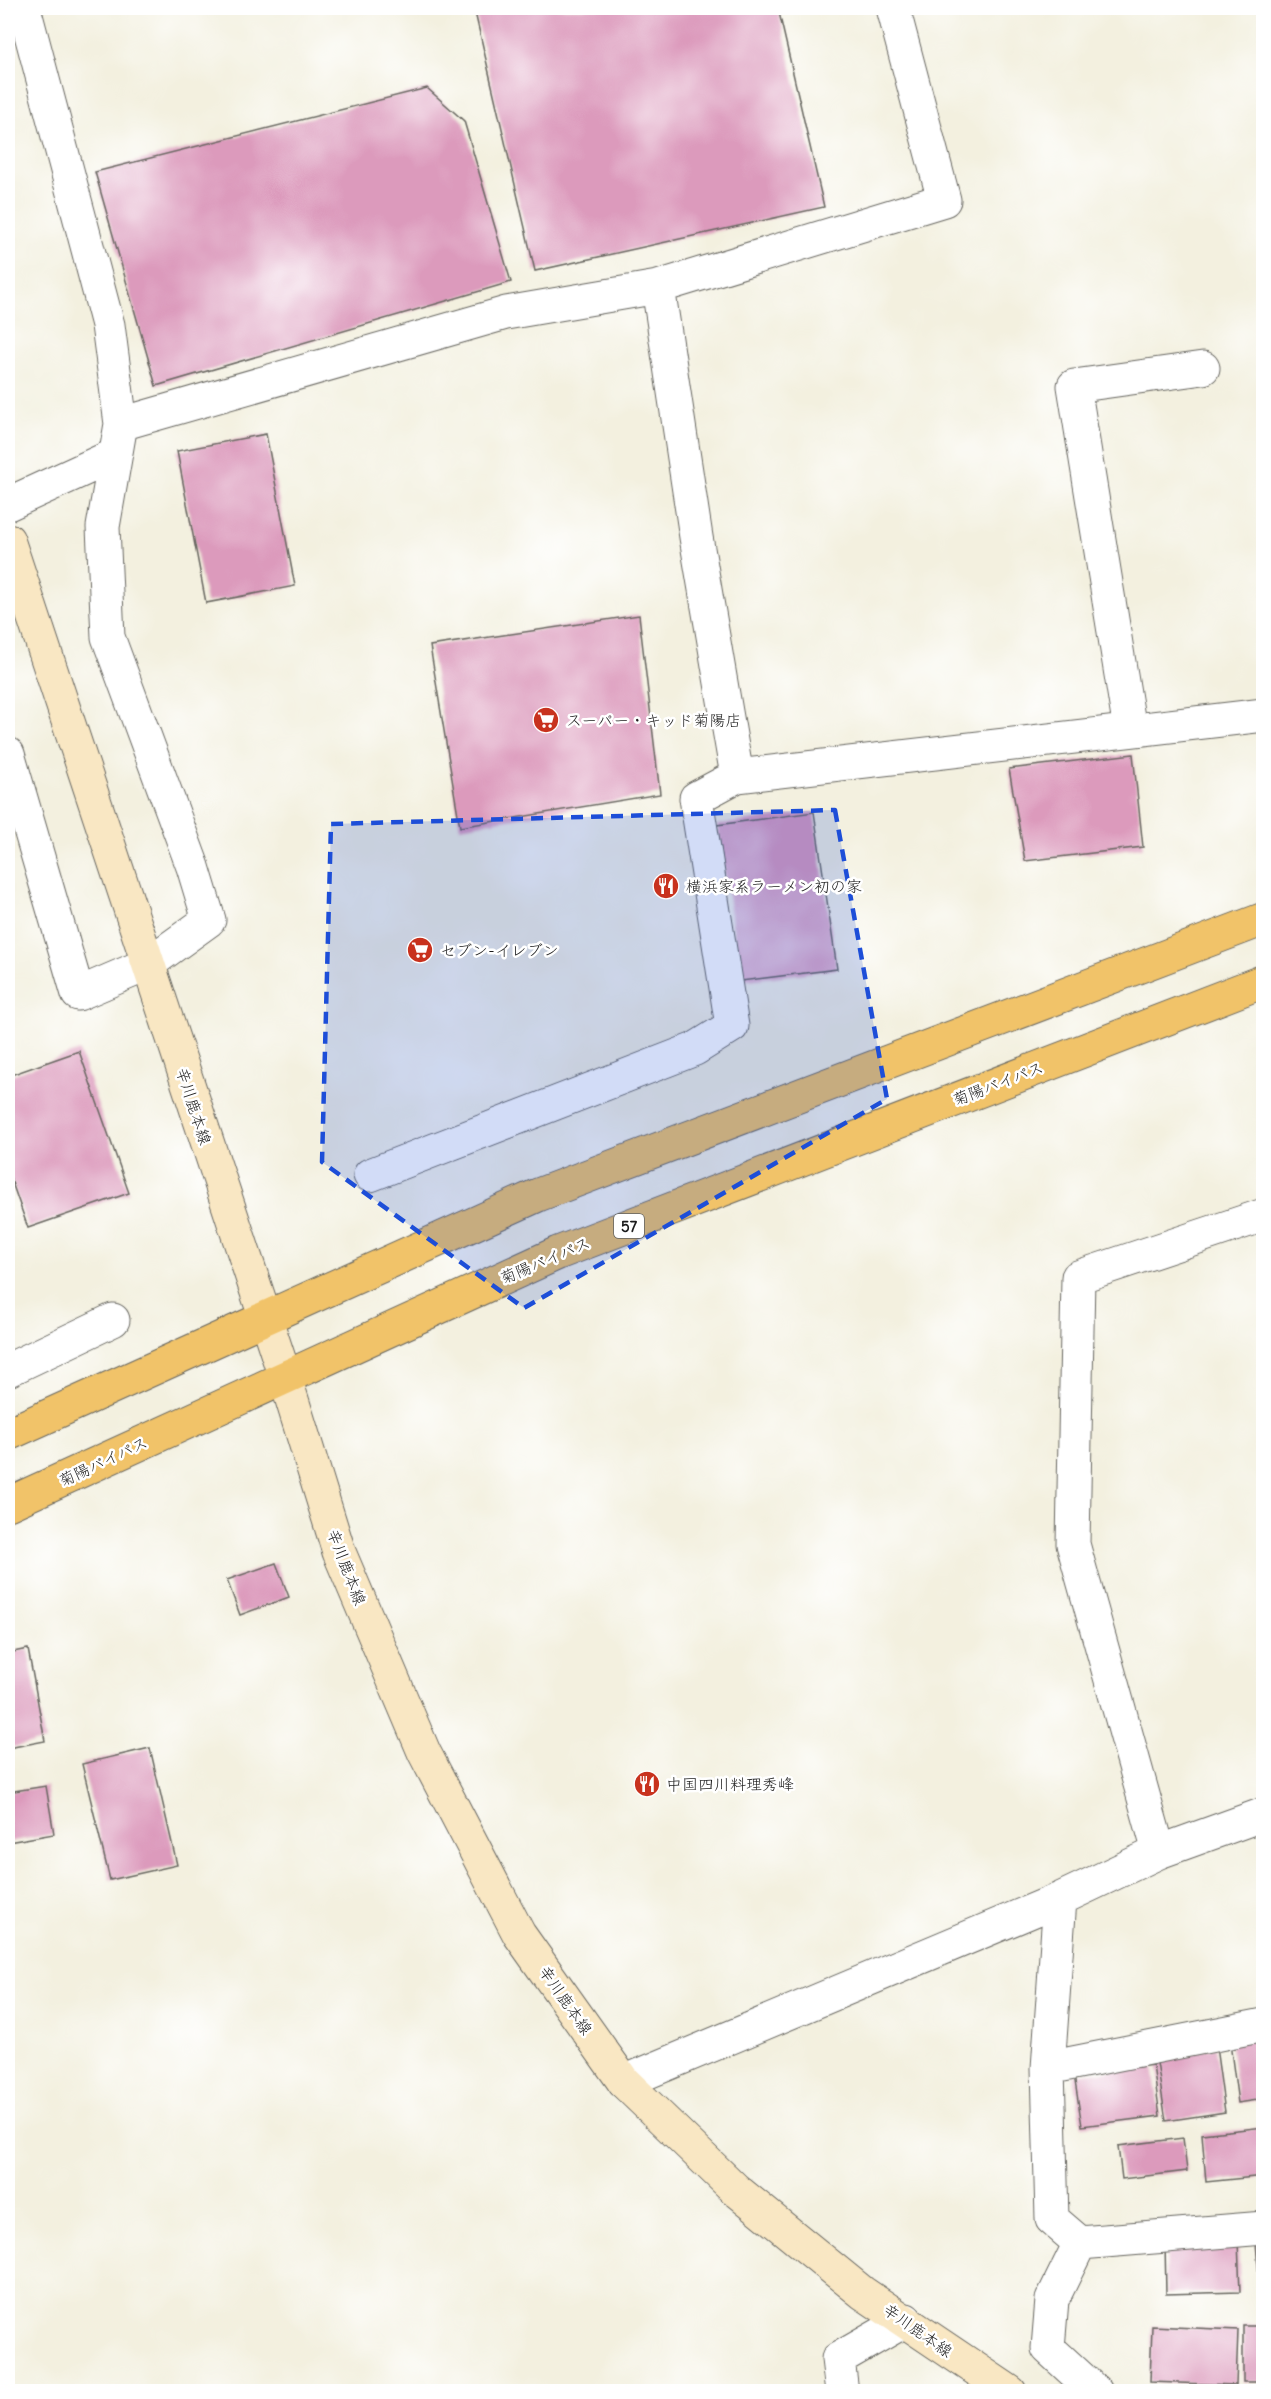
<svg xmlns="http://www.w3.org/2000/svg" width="1271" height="2399" font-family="Delius,'Klee One',sans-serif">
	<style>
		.building { fill: #dc9abc }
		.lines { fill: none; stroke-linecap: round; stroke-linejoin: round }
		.minor-casing { stroke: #676660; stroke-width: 35 }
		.secondary-casing { stroke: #676660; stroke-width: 35 }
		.trunk-casing { stroke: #676660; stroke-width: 35 }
		.minor { stroke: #fff; stroke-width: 33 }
		.secondary { stroke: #f9e7c3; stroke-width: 33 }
		.trunk { stroke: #f1c369; stroke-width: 33 }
		.marked { fill: #1d4ed8; fill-opacity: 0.2; stroke: #1d4ed8; stroke-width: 4.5; stroke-dasharray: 12 8; stroke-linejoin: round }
		.labels { text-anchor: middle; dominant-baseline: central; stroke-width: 5; stroke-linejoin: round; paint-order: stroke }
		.shield { fill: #fff; stroke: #606060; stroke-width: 1.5 }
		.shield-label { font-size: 15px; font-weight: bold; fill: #1c1c1c }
		.poi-label { font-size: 16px; fill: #1c1c1c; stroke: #fff; text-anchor: start }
		.street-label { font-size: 16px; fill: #1c1c1c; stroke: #fff }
	</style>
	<rect width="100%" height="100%" fill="#fff"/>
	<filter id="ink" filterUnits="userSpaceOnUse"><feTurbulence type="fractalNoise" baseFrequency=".0167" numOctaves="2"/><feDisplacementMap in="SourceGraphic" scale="12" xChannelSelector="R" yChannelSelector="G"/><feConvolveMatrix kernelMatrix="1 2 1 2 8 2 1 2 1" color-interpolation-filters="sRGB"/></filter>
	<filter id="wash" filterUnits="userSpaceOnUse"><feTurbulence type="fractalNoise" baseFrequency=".008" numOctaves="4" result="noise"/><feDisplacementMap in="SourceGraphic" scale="24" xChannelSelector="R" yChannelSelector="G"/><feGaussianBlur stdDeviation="1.35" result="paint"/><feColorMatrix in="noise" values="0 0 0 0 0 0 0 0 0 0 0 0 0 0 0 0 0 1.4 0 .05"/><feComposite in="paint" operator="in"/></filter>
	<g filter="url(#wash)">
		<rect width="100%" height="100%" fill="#f3f0df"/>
		<g id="blocks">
			<path class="building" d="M474,8H778L824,207L535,271Z
				M427,88L464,121L511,282L156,386L95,172Z
				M266,434L295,586L206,603L177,451Z
				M639,615L660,794L460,827L430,646Z
				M1133,754L1143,847L1025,861L1009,769Z
				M814,812L837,969L741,981L717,825Z
				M79,1051L129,1193L28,1228L8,1171V1076Z
				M276,1563L289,1597L240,1615L227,1580Z
				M28,1649L45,1741L8,1748V1653Z
				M150,1748L177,1865L110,1880L82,1764Z
				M46,1786L54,1834L8,1842V1792Z
				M1264,2038V2099L1238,2103L1230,2043Z
				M1216,2047L1225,2112L1166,2121L1156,2056Z
				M1153,2065L1160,2116L1082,2126L1074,2075Z
				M1264,2127V2176L1206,2182L1202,2134Z
				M1183,2138L1187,2171L1122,2179L1118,2146Z
				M1238,2241L1240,2292L1166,2294L1165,2242Z
				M1264,2242V2302H1261L1256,2243Z
				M1152,2326L1238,2330L1236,2385L1150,2382Z
				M1243,2326H1264V2382H1243Z"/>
		</g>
	</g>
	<g filter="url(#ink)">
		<use href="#blocks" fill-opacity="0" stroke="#676660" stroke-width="1.5"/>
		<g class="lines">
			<g class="minor-casing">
				<path id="minor" d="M658,287L696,537L737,776
					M121,424L506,313L658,287L944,200L893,8
					M8,504L115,455
					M1130,730L1074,386L1203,368
					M8,754L78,994L148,964L209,920L193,867L108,637L103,527L121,424L108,325L24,8
					M370,1175L695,1049L732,1026L696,798L737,776L1264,715
					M8,1370L113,1320
					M1159,1852L1073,1544L1078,1277L1264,1215
					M1060,1899L1048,2068L1052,2219L1080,2243
					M1048,2068L1264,2025
					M624,2082L1060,1899L1159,1852L1264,1814
					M842,2392L838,2359L906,2320
					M1096,2392L1048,2348L1052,2300L1080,2243L1264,2228"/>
			</g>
			<g class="secondary-casing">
				<path id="secondary" d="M8,540L285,1377L339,1552L424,1752L519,1934L624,2082L735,2189L863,2293L1010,2392"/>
			</g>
			<g class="trunk-casing">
				<path id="trunk" d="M8,1434L538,1195L1264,919
					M8,1504L558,1253L1264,981"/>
			</g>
			<use href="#minor" class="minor"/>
			<use href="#secondary" class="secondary"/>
			<use href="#trunk" class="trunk"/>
		</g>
	</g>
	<path class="marked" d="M835,810L887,1099L524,1308L322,1162L331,824Z"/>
	<defs>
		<g id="supermarket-disc" transform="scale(1.35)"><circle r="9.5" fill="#c8321e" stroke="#fff"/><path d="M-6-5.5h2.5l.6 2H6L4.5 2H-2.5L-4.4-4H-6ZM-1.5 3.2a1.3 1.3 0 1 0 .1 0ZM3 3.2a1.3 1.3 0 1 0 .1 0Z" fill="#fff"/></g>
		<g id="restaurant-disc" transform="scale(1.35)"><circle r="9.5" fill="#c8321e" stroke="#fff"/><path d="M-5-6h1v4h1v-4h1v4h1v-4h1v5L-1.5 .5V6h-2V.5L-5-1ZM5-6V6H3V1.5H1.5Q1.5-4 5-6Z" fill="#fff"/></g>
	</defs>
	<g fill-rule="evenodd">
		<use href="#supermarket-disc" x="546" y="720"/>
		<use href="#restaurant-disc" x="666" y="886"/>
		<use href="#supermarket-disc" x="420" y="950"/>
		<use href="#restaurant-disc" x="647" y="1784"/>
	</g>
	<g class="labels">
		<rect class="shield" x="614" y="1214" width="30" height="24" rx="4.5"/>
		<g class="shield-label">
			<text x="629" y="1226">57</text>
		</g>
		<g class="poi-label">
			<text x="566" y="720">スーパー・キッド菊陽店</text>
			<text x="686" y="886">横浜家系ラーメン初の家</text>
			<text x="440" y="950">セブン-イレブン</text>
			<text x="666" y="1784">中国四川料理秀峰</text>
		</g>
		<g class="street-label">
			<text transform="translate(998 1083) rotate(-21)">菊陽バイパス</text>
			<text transform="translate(194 1106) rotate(72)">辛川鹿本線</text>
			<text transform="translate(545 1260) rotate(-23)">菊陽バイパス</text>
			<text transform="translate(103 1461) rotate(-25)">菊陽バイパス</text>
			<text transform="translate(347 1567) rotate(69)">辛川鹿本線</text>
			<text transform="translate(566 2000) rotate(55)">辛川鹿本線</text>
			<text transform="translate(918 2330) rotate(35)">辛川鹿本線</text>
		</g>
	</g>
	<rect width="1271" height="2399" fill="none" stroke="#fff" stroke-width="30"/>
</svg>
